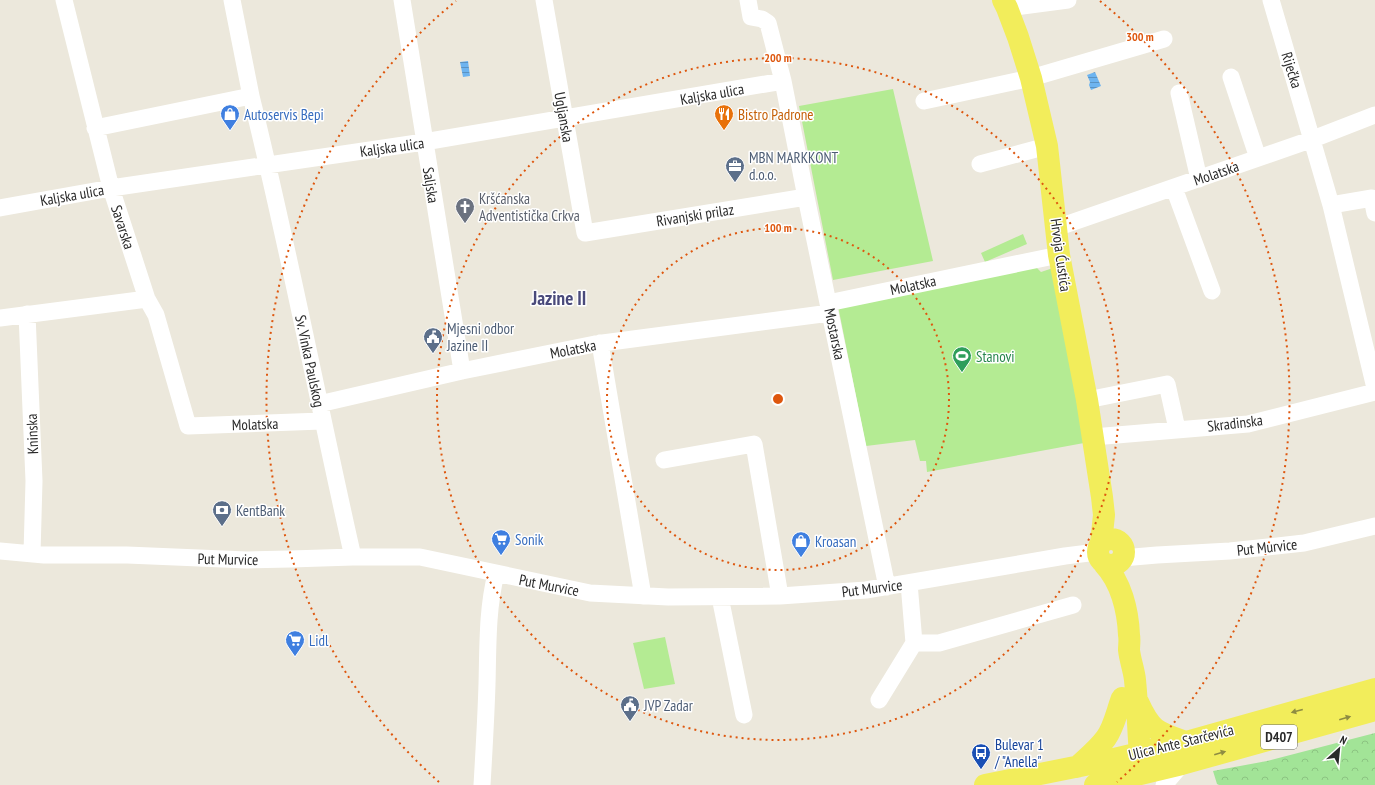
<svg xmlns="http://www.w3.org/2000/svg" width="1375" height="785" font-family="'PT Sans Narrow',sans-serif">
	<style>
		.forest { fill: url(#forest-crowns) }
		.pitch { fill: #b4eb93 }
		.water { fill: url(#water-rules) }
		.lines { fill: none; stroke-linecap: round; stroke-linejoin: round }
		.minor { stroke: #fff; stroke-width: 17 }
		.major { stroke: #f2ed5b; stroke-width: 22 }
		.oneway { fill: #8e8c42 }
		.ring { fill: none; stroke: #de570e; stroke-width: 2; stroke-dasharray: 2 4 }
		.labels { text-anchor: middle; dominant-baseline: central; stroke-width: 3; stroke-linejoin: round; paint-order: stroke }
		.shield { fill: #fff; stroke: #6a6a6a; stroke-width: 1 }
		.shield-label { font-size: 14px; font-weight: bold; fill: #2a2a2a }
		.street-label { font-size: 15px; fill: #2a2a2a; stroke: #fff }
		.shop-label { font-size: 15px; fill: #366cbe; stroke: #fff; text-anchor: start }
		.food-label { font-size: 15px; fill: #c56008; stroke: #fff; text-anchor: start }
		.service-label { font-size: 15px; fill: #4e5e75; stroke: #fff; text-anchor: start }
		.worship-label { font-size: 15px; fill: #5b616d; stroke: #fff; text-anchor: start }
		.leisure-label { font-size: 15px; fill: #27864d; stroke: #fff; text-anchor: start }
		.transit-label { font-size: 15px; fill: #164399; stroke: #fff; text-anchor: start }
		.district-label { font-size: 19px; font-weight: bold; fill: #4a4a7b; stroke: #fff }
		.centre { fill: #de570e; stroke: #fff; stroke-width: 2 }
		.ring-label { font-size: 12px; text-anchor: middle; font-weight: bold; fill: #de570e; stroke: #fff; stroke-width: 3; stroke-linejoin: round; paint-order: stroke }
	</style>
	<defs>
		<pattern id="forest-crowns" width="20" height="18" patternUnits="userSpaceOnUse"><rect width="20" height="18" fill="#a2e497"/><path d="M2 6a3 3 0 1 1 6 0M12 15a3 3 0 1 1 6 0" fill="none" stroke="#8cc482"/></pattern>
		<pattern id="water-rules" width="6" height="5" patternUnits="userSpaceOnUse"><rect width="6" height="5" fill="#6db4f0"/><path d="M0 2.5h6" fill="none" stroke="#5a93c3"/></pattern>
	</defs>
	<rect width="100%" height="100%" fill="#ece8dc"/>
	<path class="forest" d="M1375,733V785H1219L1217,784L1213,771L1267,761Z"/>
	<path class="pitch" d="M893,89L933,261L833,280L799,106Z
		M1023,234L1027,244L985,262L981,253Z
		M1036,267L1041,272L1053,268L1084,443L927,472L926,461H920L915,440L866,446L838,306Z
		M665,637L675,684L644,689L633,643Z"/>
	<path class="water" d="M468,61L470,76L463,77L460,62Z
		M1095,72L1101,86L1091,90L1089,85L1090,82L1087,75Z"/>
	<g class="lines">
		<path class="minor" d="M64,0L111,188L147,299L156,315L188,426L322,421
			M402,0L462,371
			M544,0L585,233L806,197
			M748,0L751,17L762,19L768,23L783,81L806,197L887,587
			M1271,0L1331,205L1375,388
			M1007,8L1068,0
			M1231,77L1258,158
			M1179,93L1199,179
			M251,96C289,249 318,403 353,557
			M924,101L1031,78L1164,39
			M95,128L251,96L232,0
			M980,164L1047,146
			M1174,188L1212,291
			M1331,205L1372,198L1375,213
			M0,208L111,188L424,142L783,81
			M1056,228L1313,139L1375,115
			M828,303L1059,255
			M27,314L34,481L32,554
			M0,318L147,299
			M600,343L643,596
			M1087,400L1167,384L1177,429
			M319,404L462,371L595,344L830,313
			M1093,437L1248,424L1375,392
			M664,460L754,444L780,596
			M0,551L44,555H127L247,560L291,559L353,557H420L590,593L668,597L780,596L866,590L1065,556L1097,552
			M1122,558L1157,555L1230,551L1304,543L1375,526
			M720,597L744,715
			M914,643H939L1073,605
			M879,700L914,643L909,583
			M482,785C484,751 486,718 487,684C488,648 487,609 496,574
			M1164,785L1182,764"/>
		<path class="major" d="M1003,0L1007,8L1018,37L1031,78L1047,146L1059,255L1087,400L1102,497L1104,515L1101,543
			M1098 552a13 13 0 1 1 26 0a13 13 0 1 1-26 0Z
			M1104,564C1121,582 1128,610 1129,635C1130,640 1129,645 1129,650C1130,660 1134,670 1135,680C1138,709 1138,737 1141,766
			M1138,702C1151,731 1157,732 1186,742
			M1077,767C1087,758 1098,749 1106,738C1114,727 1117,711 1122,698
			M985,785L1110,760L1186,742L1375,689
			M1095,785L1182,764L1375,710"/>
	</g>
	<defs><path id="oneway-solid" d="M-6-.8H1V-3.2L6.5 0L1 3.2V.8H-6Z"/></defs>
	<g class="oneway">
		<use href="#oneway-solid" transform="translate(1297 711) rotate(165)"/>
		<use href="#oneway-solid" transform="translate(1345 718) rotate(-16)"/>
		<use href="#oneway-solid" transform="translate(1220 753) rotate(-16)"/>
	</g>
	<g class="ring">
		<circle cx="778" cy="399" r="171"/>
		<circle cx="778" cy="399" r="341"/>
		<path d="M439 782A512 512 0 0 1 456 1M1100 1A512 512 0 0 1 1117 782"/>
	</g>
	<defs>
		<g id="shop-pin" transform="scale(1)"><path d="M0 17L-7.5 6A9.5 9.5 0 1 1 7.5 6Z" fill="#3f7fe0" stroke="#fff"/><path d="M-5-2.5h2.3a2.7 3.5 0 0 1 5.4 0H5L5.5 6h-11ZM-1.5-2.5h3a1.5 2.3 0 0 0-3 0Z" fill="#fff"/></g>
		<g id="restaurant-pin" transform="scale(1)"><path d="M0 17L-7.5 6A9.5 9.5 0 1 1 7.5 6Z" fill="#e8710a" stroke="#fff"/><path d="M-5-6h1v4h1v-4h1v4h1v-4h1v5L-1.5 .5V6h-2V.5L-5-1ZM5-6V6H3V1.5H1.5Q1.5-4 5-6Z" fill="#fff"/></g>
		<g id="office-pin" transform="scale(1)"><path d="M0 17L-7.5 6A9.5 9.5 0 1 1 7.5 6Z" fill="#5c6f8a" stroke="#fff"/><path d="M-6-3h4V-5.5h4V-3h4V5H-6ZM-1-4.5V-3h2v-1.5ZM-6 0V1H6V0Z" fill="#fff"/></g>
		<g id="church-pin" transform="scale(1)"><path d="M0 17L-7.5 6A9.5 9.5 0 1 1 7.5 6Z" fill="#6b7280" stroke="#fff"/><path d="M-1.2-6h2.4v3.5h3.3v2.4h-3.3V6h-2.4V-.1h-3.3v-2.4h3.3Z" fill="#fff"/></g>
		<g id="civic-pin" transform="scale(1)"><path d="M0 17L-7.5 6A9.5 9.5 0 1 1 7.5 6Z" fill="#5c6f8a" stroke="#fff"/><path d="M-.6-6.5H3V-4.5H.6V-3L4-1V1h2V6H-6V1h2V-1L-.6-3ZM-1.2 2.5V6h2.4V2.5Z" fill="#fff"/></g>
		<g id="stadium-pin" transform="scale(1)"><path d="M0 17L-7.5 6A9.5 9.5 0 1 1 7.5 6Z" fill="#2e9e5b" stroke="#fff"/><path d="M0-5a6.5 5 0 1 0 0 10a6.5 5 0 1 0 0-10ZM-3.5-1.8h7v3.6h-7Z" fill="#fff"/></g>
		<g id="bank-pin" transform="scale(1)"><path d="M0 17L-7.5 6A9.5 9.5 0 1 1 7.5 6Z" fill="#5c6f8a" stroke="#fff"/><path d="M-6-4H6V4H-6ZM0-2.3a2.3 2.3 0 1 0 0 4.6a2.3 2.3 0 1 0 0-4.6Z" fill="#fff"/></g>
		<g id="supermarket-pin" transform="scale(1)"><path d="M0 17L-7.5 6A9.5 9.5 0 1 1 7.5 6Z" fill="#3f7fe0" stroke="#fff"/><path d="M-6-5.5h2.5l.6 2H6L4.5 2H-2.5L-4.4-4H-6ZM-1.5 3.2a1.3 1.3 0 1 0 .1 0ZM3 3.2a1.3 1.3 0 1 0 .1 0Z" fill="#fff"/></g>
		<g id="bus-pin" transform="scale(1)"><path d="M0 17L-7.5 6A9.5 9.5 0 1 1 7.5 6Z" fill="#1a4fb4" stroke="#fff"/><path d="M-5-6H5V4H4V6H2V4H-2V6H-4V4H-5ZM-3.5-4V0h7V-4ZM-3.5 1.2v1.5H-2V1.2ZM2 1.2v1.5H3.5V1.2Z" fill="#fff"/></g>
	</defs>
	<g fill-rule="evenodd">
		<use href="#shop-pin" x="230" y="114"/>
		<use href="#restaurant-pin" x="724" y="114"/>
		<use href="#office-pin" x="735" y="166"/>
		<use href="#church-pin" x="465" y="207"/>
		<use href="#civic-pin" x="433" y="337"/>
		<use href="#stadium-pin" x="962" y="356"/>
		<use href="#bank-pin" x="222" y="510"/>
		<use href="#supermarket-pin" x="501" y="539"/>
		<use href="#shop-pin" x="801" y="541"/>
		<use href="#supermarket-pin" x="295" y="640"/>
		<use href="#civic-pin" x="630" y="705"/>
		<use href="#bus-pin" x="981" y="753"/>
	</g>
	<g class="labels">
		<rect class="shield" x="1261" y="725" width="36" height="24" rx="3"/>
		<g class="shield-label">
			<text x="1279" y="737">D407</text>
		</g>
		<g class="street-label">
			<text transform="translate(1292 70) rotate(73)">Riječka</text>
			<text transform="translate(712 94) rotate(-10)">Kaljska ulica</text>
			<text transform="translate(564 117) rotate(80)">Ugljanska</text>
			<text transform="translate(392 147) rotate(-8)">Kaljska ulica</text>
			<text transform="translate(1216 173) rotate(-19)">Molatska</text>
			<text transform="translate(431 185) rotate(81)">Saljska</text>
			<text transform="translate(72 195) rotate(-10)">Kaljska ulica</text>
			<text transform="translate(695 215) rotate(-9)">Rivanjski prilaz</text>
			<text transform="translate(123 227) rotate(72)">Savarska</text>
			<text transform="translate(1061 255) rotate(82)">Hrvoja Ćustića</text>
			<text transform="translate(913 285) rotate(-12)">Molatska</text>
			<text transform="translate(835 334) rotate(78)">Mostarska</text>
			<text transform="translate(573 349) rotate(-11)">Molatska</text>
			<text transform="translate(310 361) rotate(78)">Sv. Vinka Paulskog</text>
			<text transform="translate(1235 423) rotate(-7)">Skradinska</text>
			<text transform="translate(255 424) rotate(-2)">Molatska</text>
			<text transform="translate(32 434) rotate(-92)">Kninska</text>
			<text transform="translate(1267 547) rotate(-6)">Put Murvice</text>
			<text transform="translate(228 559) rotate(1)">Put Murvice</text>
			<text transform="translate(549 585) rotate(11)">Put Murvice</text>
			<text transform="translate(872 588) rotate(-7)">Put Murvice</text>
			<text transform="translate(1181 742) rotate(-14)">Ulica Ante Starčevića</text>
		</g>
		<g class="shop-label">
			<text x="244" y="114">Autoservis Bepi</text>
			<text x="515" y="539">Sonik</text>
			<text x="815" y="541">Kroasan</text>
			<text x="309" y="640">Lidl</text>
		</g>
		<g class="food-label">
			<text x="738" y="114">Bistro Padrone</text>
		</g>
		<g class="service-label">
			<text x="749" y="157">MBN MARKKONT<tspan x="749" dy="17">d.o.o.</tspan></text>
			<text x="447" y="328">Mjesni odbor<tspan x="447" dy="17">Jazine II</tspan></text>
			<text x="236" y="510">KentBank</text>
			<text x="644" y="705">JVP Zadar</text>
		</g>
		<g class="worship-label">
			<text x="479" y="198">Kršćanska<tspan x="479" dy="17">Adventistička Crkva</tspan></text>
		</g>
		<g class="leisure-label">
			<text x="976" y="356">Stanovi</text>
		</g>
		<g class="transit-label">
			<text x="995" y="744">Bulevar 1<tspan x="995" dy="17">/ "Anella"</tspan></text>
		</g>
		<g class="district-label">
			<text x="559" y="298">Jazine II</text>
		</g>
	</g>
	<circle cx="778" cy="399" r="6" class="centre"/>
	<g class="ring-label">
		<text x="1140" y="41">300 m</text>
		<text x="778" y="62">200 m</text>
		<text x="778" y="232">100 m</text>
	</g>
	<g transform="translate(1339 749) rotate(27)" stroke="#ffffff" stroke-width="3" paint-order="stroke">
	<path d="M0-3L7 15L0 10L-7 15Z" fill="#2a2a2a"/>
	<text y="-6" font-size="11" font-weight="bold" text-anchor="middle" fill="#2a2a2a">N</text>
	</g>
</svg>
